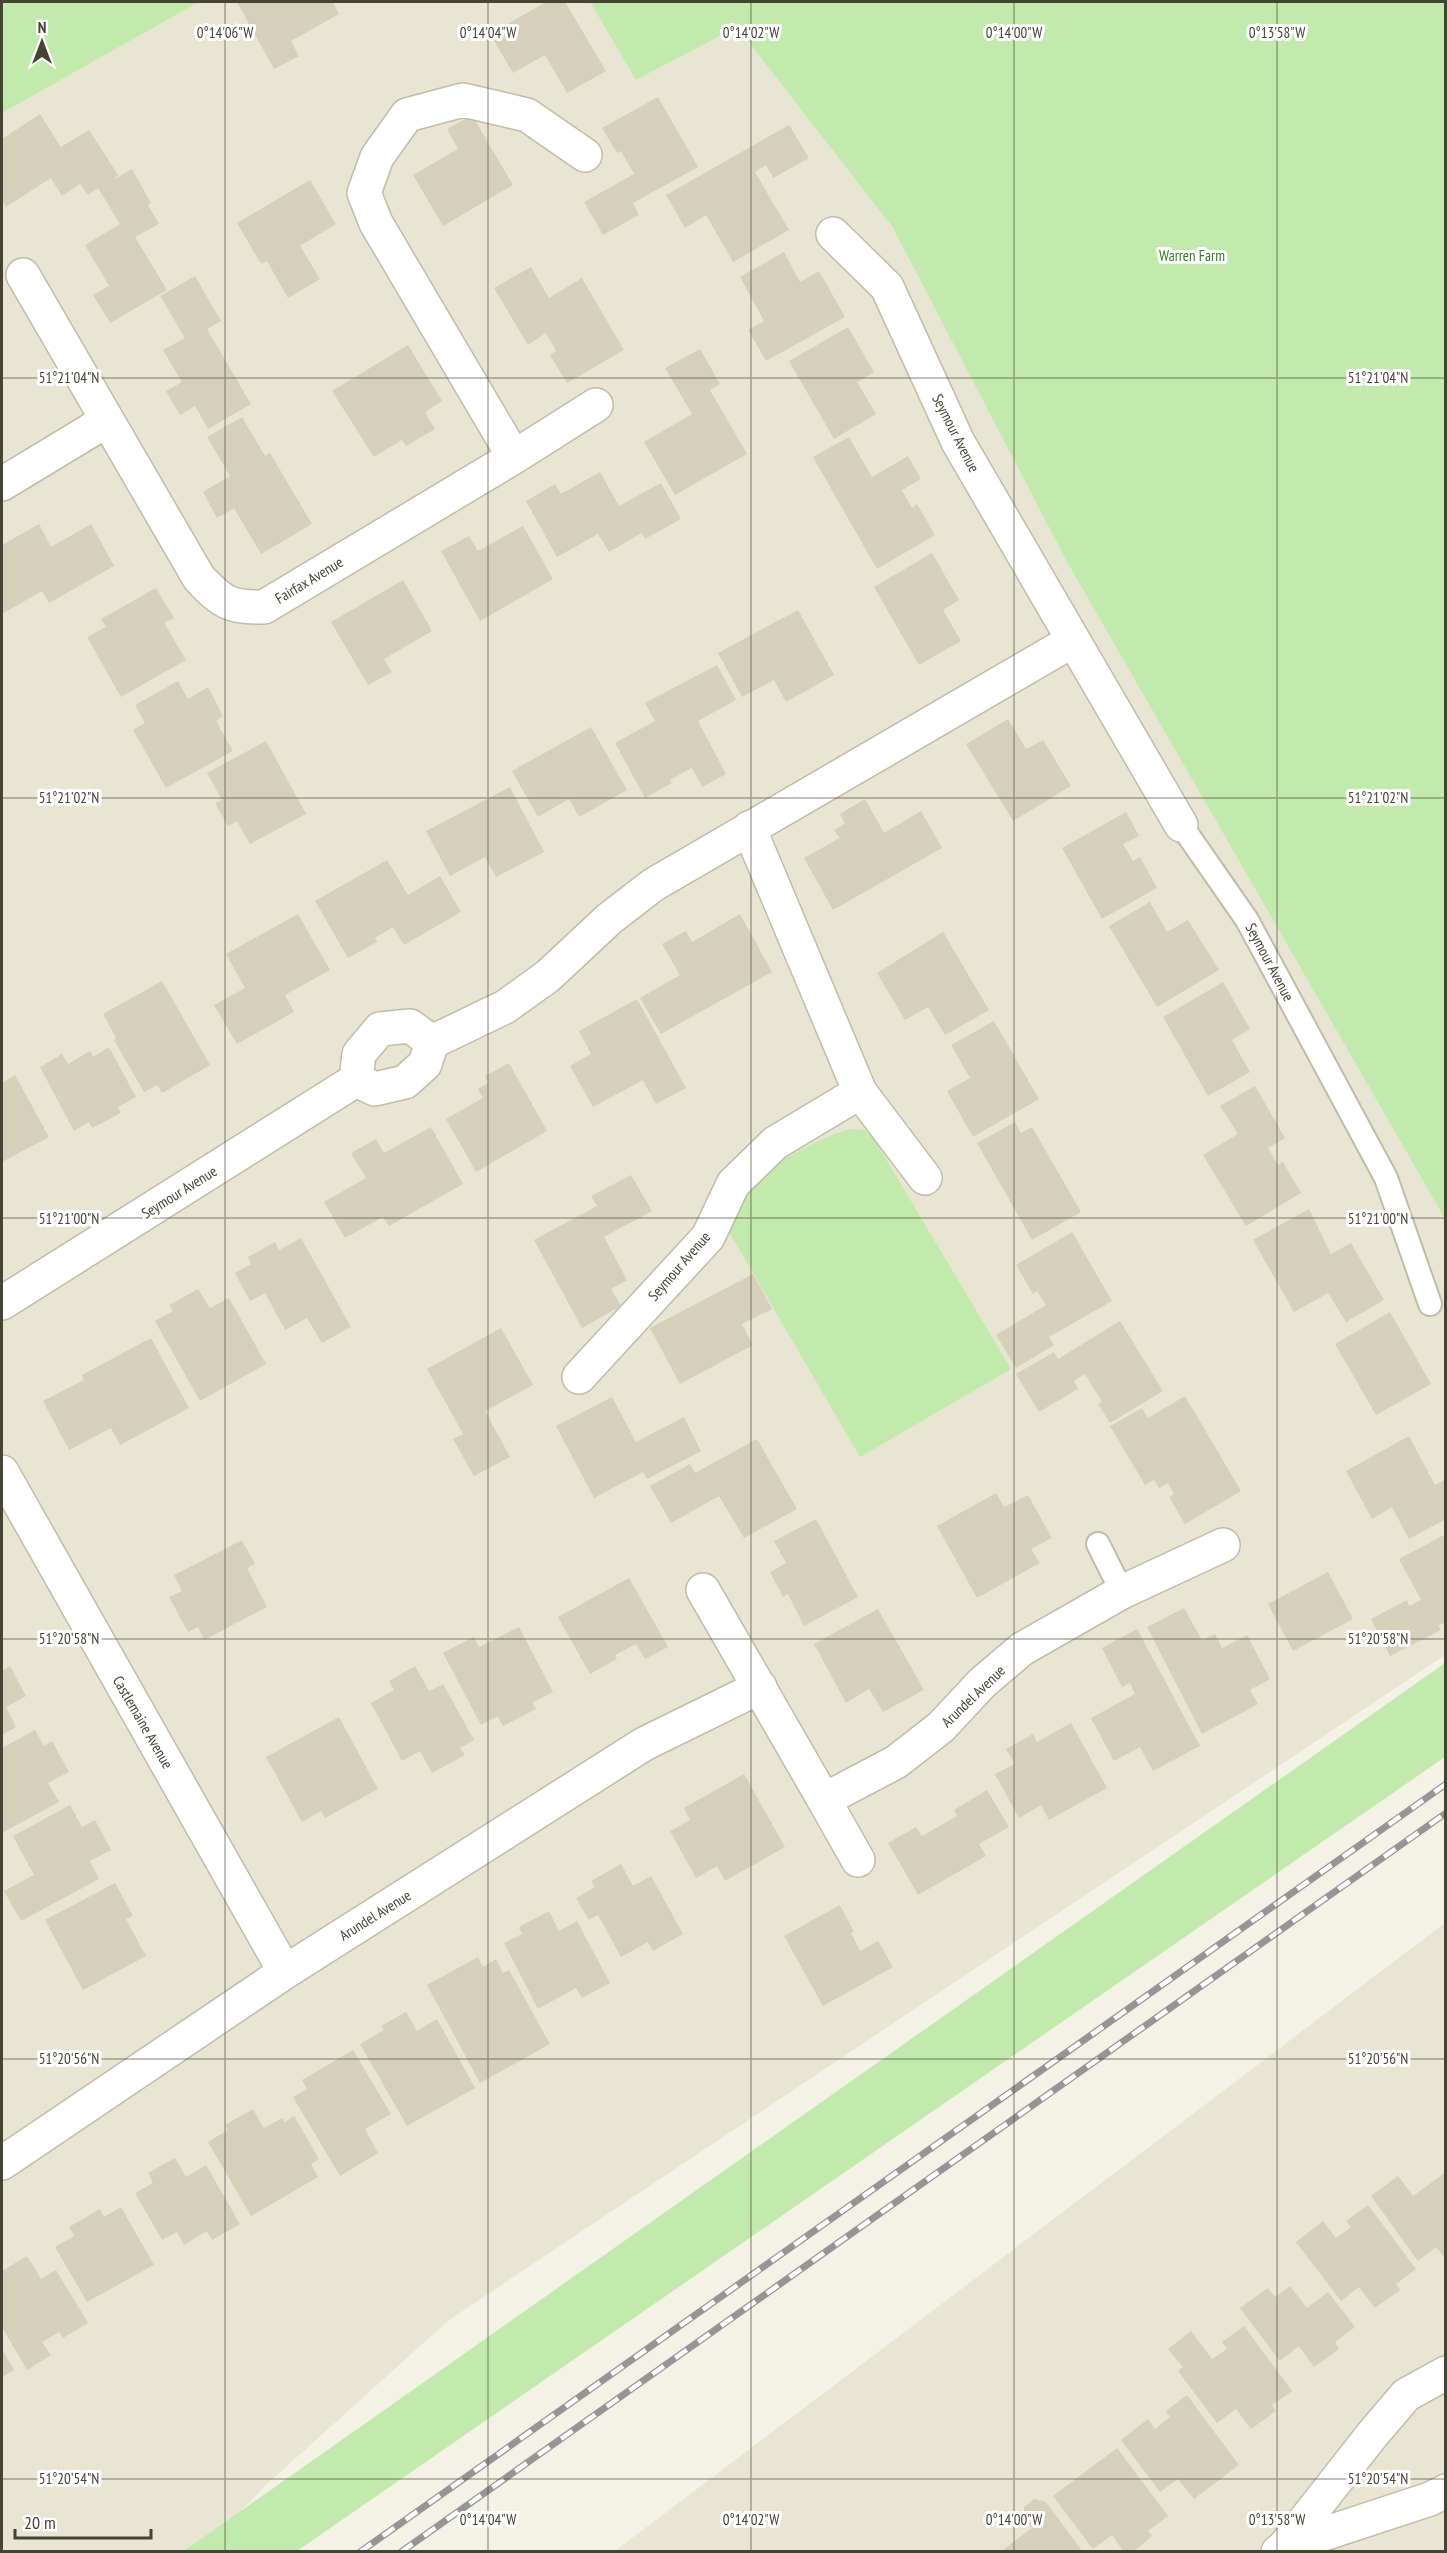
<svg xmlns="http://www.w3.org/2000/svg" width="1447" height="2553" font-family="'PT Sans Narrow',sans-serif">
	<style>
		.residential { fill: #e8e5d3 }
		.green { fill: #c2eaac }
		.building { fill: #d6d0ba }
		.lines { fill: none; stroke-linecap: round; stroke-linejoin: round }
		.service-casing { stroke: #bfbca7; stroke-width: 26 }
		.minor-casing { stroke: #bfbca7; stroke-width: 36 }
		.service { stroke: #fff; stroke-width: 22 }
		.minor { stroke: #fff; stroke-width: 33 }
		.rail-casing { stroke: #959595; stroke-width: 7 }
		.rail { stroke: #fff; stroke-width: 4.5; stroke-dasharray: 14; stroke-linecap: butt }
		.ticks { fill: none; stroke: #464334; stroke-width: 1.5; stroke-opacity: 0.45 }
		.labels { text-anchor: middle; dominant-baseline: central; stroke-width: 6; stroke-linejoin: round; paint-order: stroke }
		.park-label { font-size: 15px; fill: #357b25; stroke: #fff }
		.street-label { font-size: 15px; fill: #464334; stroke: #fff }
		.ticks-label { font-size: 15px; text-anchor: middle; fill: #464334; stroke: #fff; stroke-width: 6; stroke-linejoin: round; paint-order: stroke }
	</style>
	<rect width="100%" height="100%" fill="#f4f2e5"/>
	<path class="residential" d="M199,2H590L636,80L737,27L893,228L1067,562L1445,1219V1655L449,2320L267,2484L201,2551H2V113Z
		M1445,1923V2551H615Z"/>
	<path class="green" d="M2,2H199L2,113Z
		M590,2H1445V1219L1067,562L893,228L737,27L636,80Z
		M852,1129L865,1130L874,1139L1011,1369L860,1457L728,1230C733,1217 737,1202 744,1191C757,1171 829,1132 852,1129Z
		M1445,1663V1757L297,2551H184Z"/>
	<path class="building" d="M237,2H333L339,14L291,41L299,56L274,69Z
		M546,2H565L606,71L567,93L545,55L513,73L490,34Z
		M658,97L698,167L633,203L639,215L603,235L584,202L634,174L621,151L617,153L602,128Z
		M40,114L61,147L89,130L118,175L113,180L132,169L151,203L148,205L159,224L135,237L167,290L110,323L93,295L109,286L85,245L120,224L98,188L88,195L80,184L62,196L51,178L6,207L2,200V139Z
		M472,115L513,185L443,226L413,175L458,149L447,129Z
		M789,125L809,158L773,178L766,165L755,172L789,230L733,262L706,215L685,228L666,195Z
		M310,180L336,224L300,246L320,279L288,298L267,261L261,264L237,223Z
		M784,252L800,282L819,271L845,317L766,361L748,330L764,321L740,277Z
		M531,267L549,298L582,278L624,350L567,383L550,355L556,351L546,333L528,345L494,288Z
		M195,276L221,321L207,329L251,404L208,429L195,406L180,415L166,391L182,382L163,350L185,338L160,296Z
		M848,327L874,372L857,382L876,414L834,439L789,361Z
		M408,345L442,401L425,412L435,429L406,446L402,440L374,457L332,391Z
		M700,349L720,384L710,390L747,454L675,495L644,442L692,414L665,368Z
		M242,417L265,456L270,453L312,524L261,554L234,508L217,518L203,492L230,476L207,437Z
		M849,437L872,477L908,456L921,479L902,490L912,508L917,504L935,535L877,569L813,457Z
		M600,472L619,506L661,483L681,519L645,539L642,533L609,552L598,534L557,557L526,501L555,484L561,494Z
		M39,524L51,547L91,524L114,566L49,603L42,591L2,614V545Z
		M523,526L553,579L480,621L441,551L469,536L478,551Z
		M932,553L959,600L943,610L961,641L919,665L874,587Z
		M403,580L432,631L384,659L392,672L368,685L331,622Z
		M156,588L174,618L164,623L186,660L121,697L87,637L106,627L101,619Z
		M798,610L834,675L786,702L774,680L742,697L718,653Z
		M717,665L736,700L698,721L726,774L702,787L692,768L670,780L672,783L645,798L615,743L655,721L645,703Z
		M178,681L188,699L208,687L223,716L216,721L233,751L166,788L133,730L145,723L135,705Z
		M1008,719L1026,749L1043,740L1071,786L1013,821L966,744Z
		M591,727L627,790L579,817L569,799L538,817L512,771Z
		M266,741L306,814L250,844L237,821L228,826L215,803L222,800L207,773Z
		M510,787L544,852L496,877L485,857L450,876L426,831Z
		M865,799L884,833L921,811L942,848L833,910L804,858L840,838L834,830L845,824L840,814Z
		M1126,812L1139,836L1123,844L1133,861L1140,857L1157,888L1102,919L1062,848Z
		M387,860L408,895L440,876L461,912L404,945L393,927L375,938L377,942L348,958L315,901Z
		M1150,902L1167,932L1188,920L1219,970L1157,1007L1109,926Z
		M298,914L330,970L285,995L294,1012L237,1044L214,1005L245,988L226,954Z
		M740,914L772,972L661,1034L640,998L680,975L662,944L686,931L692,942Z
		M943,932L989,1010L945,1035L928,1007L905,1020L877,973Z
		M162,981L210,1065L162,1093L157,1085L144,1092L114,1040L116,1038L103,1014Z
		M1223,982L1250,1029L1232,1040L1250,1072L1208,1096L1163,1017Z
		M637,999L686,1088L656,1104L643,1080L593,1107L570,1066L591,1054L579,1031Z
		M994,1021L1039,1099L973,1137L947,1091L970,1078L951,1045Z
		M109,1047L136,1097L118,1107L121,1113L92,1128L89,1122L74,1131L40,1067L62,1054L68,1064L90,1051L93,1057Z
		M509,1063L547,1131L476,1172L446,1119L483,1098L478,1089L488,1083L485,1076Z
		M15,1075L49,1137L2,1162V1083Z
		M1255,1086L1285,1138L1268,1148L1278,1165L1283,1162L1301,1193L1246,1226L1203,1155L1238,1134L1220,1106Z
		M1015,1122L1021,1133L1032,1127L1081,1212L1032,1240L977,1143Z
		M431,1127L463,1184L389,1226L383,1217L345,1238L324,1202L366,1178L351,1153L376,1139L384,1153Z
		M631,1175L652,1211L604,1237L627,1280L611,1289L621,1306L582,1328L534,1240L597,1206L591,1196Z
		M1309,1209L1331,1254L1351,1243L1384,1300L1346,1322L1328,1293L1294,1312L1253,1240Z
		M1072,1232L1112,1301L1049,1337L1054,1345L1016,1368L996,1335L1046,1305L1037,1291L1033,1294L1016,1265Z
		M301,1238L351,1327L322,1343L307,1318L285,1330L265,1293L250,1301L235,1273L251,1264L248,1257L275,1242L279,1250Z
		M753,1274L772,1309L742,1324L753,1345L680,1384L650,1328Z
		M198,1289L210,1308L229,1298L266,1364L200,1401L155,1321L173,1311L169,1305Z
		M1390,1312L1431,1384L1376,1415L1335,1344Z
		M1120,1321L1163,1391L1110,1423L1098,1404L1102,1402L1085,1374L1074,1381L1078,1389L1039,1412L1016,1374L1054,1352L1058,1359Z
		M501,1328L533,1385L485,1411L510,1457L474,1476L453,1439L463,1434L427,1369Z
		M151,1338L189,1408L120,1445L111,1428L69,1450L43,1401L84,1380L82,1375Z
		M1185,1396L1241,1491L1185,1524L1169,1497L1174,1494L1168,1483L1159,1488L1154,1480L1145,1485L1110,1426L1142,1408L1148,1418Z
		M612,1397L636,1442L684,1417L701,1451L647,1479L643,1472L594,1498L556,1426Z
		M1409,1436L1435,1485L1446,1479V1519L1409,1539L1392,1507L1372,1519L1346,1471Z
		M757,1439L797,1509L744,1538L719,1496L671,1523L650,1486L690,1464L695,1473Z
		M996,1493L1004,1507L1028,1495L1052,1538L1031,1549L1040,1563L977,1598L937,1526Z
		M816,1519L858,1597L804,1626L788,1594L783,1597L770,1572L786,1563L774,1541Z
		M1444,1535L1446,1622L1438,1625L1441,1630L1390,1656L1371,1619L1407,1600L1409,1606L1421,1600L1399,1559Z
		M242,1540L255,1564L247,1568L267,1607L204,1640L198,1627L188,1632L169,1597L182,1591L174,1575Z
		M1328,1572L1353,1619L1293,1651L1268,1604Z
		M629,1578L668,1647L645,1659L636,1644L615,1655L617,1659L590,1674L558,1617Z
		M1184,1608L1202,1640L1215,1634L1222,1648L1247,1635L1270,1679L1250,1690L1258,1704L1202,1734L1147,1627Z
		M878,1609L924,1690L883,1712L869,1689L846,1703L814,1644Z
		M519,1627L553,1692L532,1703L536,1709L503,1726L498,1716L481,1725L443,1653L474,1637L479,1647Z
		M1137,1629L1200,1746L1153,1771L1140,1747L1114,1761L1091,1718L1135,1694L1130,1683L1122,1687L1102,1648Z
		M10,1666L26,1696L6,1707L16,1727L2,1735V1671Z
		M415,1666L429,1691L443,1684L474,1740L460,1748L465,1755L432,1773L420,1751L402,1761L371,1703L394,1690L389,1681Z
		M339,1717L378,1789L325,1818L321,1811L302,1822L266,1757Z
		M1071,1723L1107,1788L1049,1820L1041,1805L1019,1818L995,1774L1015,1764L1006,1749L1033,1734L1037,1742Z
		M35,1730L44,1746L52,1741L69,1772L48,1783L59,1802L2,1833V1748Z
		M744,1774L785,1847L725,1881L717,1866L696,1878L670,1831L690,1820L684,1808Z
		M987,1790L1009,1827L979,1844L986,1856L918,1895L888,1843L916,1827L922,1836L957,1816L954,1810Z
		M70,1805L82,1827L95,1820L111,1850L90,1861L99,1879L21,1921L4,1891L34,1875L13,1836Z
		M621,1864L633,1886L651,1876L683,1934L653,1951L648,1942L621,1957L598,1915L589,1920L576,1898L595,1887L591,1881Z
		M115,1883L133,1916L126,1919L146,1956L83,1990L45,1920Z
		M840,1905L854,1932L851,1933L860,1951L878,1941L893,1967L823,2006L784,1936Z
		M549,1911L559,1931L577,1921L610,1983L582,1998L576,1988L538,2009L504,1943L522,1934L519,1927Z
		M478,1957L483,1967L496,1959L503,1973L509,1970L550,2044L480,2083L427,1985Z
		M406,2012L417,2031L437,2019L475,2088L407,2126L360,2044L384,2030L381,2026Z
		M353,2050L391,2114L365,2129L378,2153L340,2176L293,2097L307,2089L302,2080Z
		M253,2109L264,2128L282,2118L285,2122L294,2116L319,2159L311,2164L318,2177L251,2216L208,2142L228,2130L225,2125Z
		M175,2158L186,2177L206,2165L240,2224L212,2240L207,2231L184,2245L177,2232L162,2240L135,2193L153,2183L148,2173Z
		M1446,2172V2260L1436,2247L1418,2261L1371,2196L1398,2176L1413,2196Z
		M1368,2205L1416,2269L1396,2284L1400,2290L1375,2308L1359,2287L1341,2301L1296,2242L1323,2221L1336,2238L1351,2227L1346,2221Z
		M121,2207L154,2265L87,2302L55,2247L74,2236L69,2227L100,2209L104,2217Z
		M27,2256L41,2279L56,2270L88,2323L63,2338L59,2332L42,2342L51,2355L27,2370L2,2327V2277L4,2275L2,2271Z
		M1290,2286L1307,2308L1328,2292L1355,2327L1335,2342L1339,2349L1314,2367L1299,2346L1280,2361L1240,2308L1268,2288L1275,2297Z
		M1244,2326L1292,2391L1272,2405L1276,2411L1251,2429L1236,2409L1217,2423L1178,2371L1183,2367L1168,2349L1191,2331L1212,2359L1227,2349L1222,2342Z
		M2,2349L14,2370L2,2377Z
		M1187,2395L1239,2465L1194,2499L1178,2479L1160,2492L1121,2440L1148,2419L1155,2429L1170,2417L1166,2411Z
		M1117,2448L1168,2516L1148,2531L1152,2536L1133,2552H1124L1112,2535L1093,2549L1053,2496Z
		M1034,2499L1046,2502L1083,2552H1000L1032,2528L1024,2517V2507Z"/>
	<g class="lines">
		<g class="service-casing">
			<path id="service" d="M1181,825L1247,920L1386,1178L1430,1304
				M1098,1544L1122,1592"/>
		</g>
		<g class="minor-casing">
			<path id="minor" d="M833,234L887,287L958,442L1181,825
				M23,275L199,578C222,602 229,608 264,607L514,457L376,223L364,193L377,157L407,115L463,100L527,115L585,155
				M514,457L596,405
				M2,484L106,421
				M749,828L860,1092L925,1178
				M432,1042L505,1007L548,976L609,919L653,885L1072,641
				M2,1303L356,1080L359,1054L380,1029L410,1026L432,1042L425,1064L405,1082L375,1089L356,1080
				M579,1377L708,1237L733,1184L775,1143L860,1092
				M2,1472L285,1972
				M703,1590L824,1800L896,1762L941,1727L982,1683L1022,1649L1122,1592L1223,1545
				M824,1800L858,1860
				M2,2163L285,1972L644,1744L760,1687
				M1284,2547L1430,2499L1446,2491
				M1278,2552L1284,2547L1372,2435L1406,2395L1446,2373"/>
		</g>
		<use href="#service" class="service"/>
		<use href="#minor" class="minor"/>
		<g class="rail-casing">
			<path id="rail" d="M360,2552L1446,1784
				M401,2552L1446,1813"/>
		</g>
		<use href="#rail" class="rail"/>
	</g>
	<path class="ticks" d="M225,2V2552M488,2V2552M751,2V2552M1014,2V2552M1277,2V2552M2,378H1446M2,798H1446M2,1218H1446M2,1639H1446M2,2059H1446M2,2479H1446"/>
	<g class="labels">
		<g class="park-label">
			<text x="1192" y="255">Warren Farm</text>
		</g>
		<g class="street-label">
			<text transform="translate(956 433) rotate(63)">Seymour Avenue</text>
			<text transform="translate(309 580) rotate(-31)">Fairfax Avenue</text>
			<text transform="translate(1270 962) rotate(62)">Seymour Avenue</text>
			<text transform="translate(179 1192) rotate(-32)">Seymour Avenue</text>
			<text transform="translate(679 1266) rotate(-49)">Seymour Avenue</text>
			<text transform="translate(973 1696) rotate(-44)">Arundel Avenue</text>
			<text transform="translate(143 1722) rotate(60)">Castlemaine Avenue</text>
			<text transform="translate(375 1915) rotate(-32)">Arundel Avenue</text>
		</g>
	</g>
	<g class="ticks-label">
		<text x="225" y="38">0°14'06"W</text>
		<text x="488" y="38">0°14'04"W</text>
		<text x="751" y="38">0°14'02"W</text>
		<text x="1014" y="38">0°14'00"W</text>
		<text x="1277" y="38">0°13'58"W</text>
		<text x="69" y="383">51°21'04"N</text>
		<text x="1378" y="383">51°21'04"N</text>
		<text x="69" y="803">51°21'02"N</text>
		<text x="1378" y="803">51°21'02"N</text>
		<text x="69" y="1224">51°21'00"N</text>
		<text x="1378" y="1224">51°21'00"N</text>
		<text x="69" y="1644">51°20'58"N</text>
		<text x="1378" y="1644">51°20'58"N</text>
		<text x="69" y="2064">51°20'56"N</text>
		<text x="1378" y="2064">51°20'56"N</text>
		<text x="69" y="2484">51°20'54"N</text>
		<text x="1378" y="2484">51°20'54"N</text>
		<text x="488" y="2525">0°14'04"W</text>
		<text x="751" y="2525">0°14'02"W</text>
		<text x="1014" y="2525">0°14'00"W</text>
		<text x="1277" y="2525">0°13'58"W</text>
	</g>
	<rect width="1447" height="2553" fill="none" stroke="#464334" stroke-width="6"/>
	<g transform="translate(42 42)" stroke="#ffffff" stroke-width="4.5" paint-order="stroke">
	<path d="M0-4.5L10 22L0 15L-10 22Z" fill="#464334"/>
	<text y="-9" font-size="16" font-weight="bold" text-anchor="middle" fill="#464334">N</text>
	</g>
	<path d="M15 2529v9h136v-9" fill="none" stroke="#464334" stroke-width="3"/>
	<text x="24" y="2529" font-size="18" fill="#464334" stroke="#ffffff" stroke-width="4.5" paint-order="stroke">20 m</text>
</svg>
